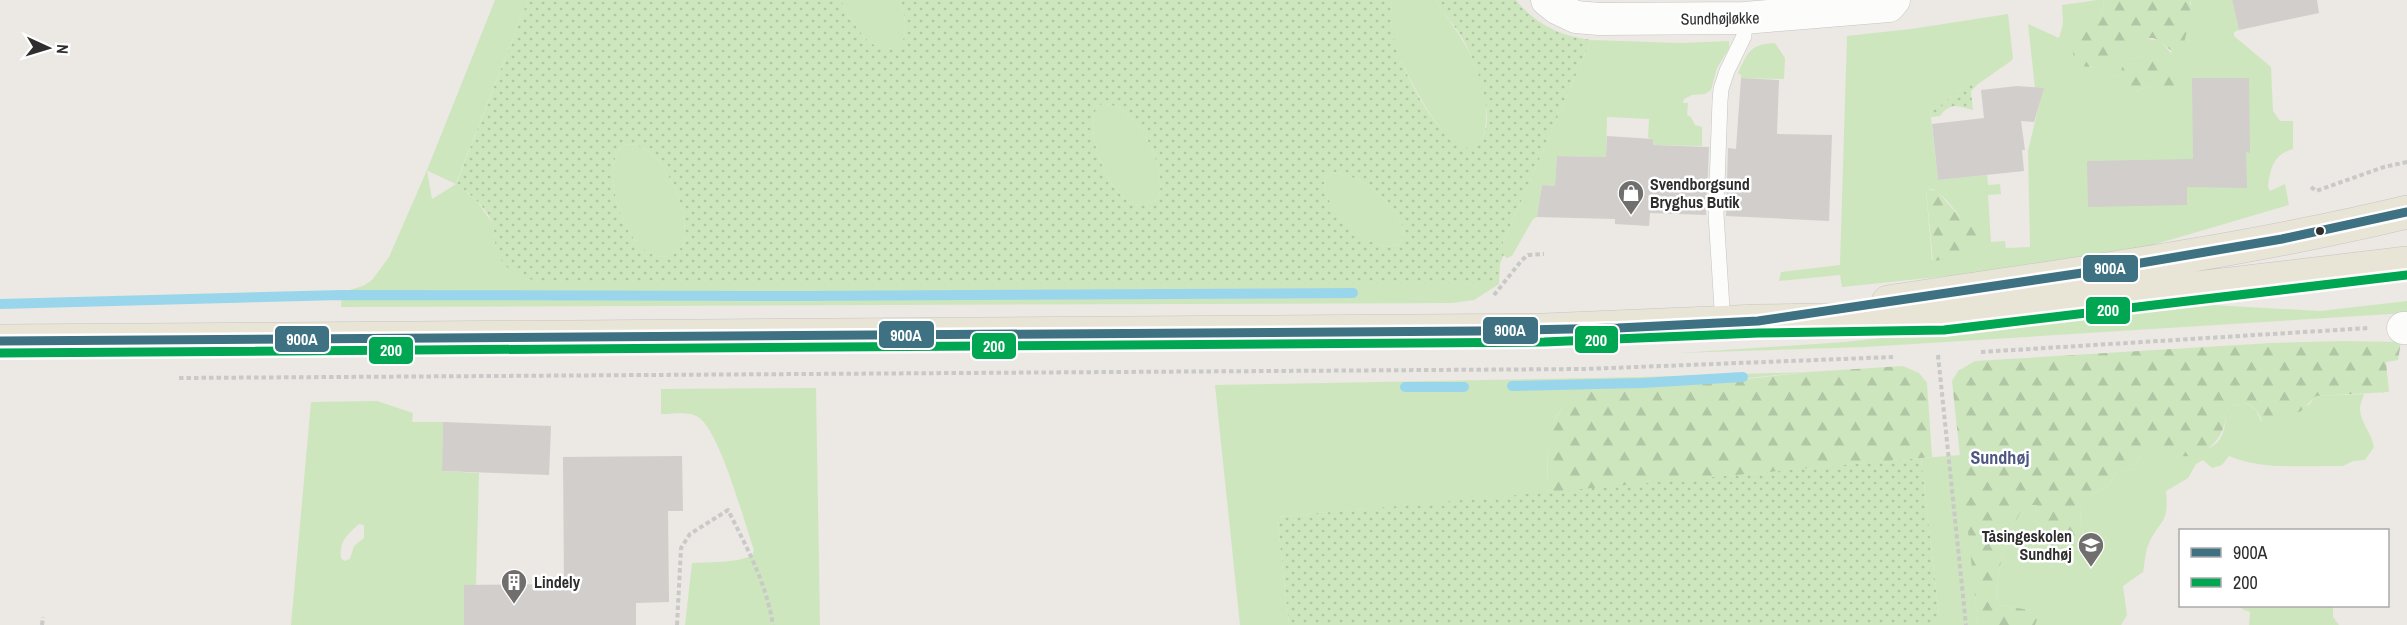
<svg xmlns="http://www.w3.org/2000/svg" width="2407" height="625" font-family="'Archivo Narrow',sans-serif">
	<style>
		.grass { fill: #cee6be; fill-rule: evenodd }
		.forest { fill: url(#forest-firs) }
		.park { fill: url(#park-dots); fill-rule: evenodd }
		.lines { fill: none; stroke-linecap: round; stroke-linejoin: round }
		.stream { stroke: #99d6ec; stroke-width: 10 }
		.building { fill: #d1cecb }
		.service-casing { stroke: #c5c4c5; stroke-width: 16 }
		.minor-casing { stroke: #c5c4c5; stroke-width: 33 }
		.primary-casing { stroke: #c6c5c4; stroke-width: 34 }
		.path { stroke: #c9c9c8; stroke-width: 4; stroke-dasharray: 4.5 3; stroke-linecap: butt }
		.service { stroke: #fcfcfb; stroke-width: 15 }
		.minor { stroke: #fcfcfb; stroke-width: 32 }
		.primary { stroke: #e8e4d6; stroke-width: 33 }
		.bus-1-casing { stroke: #fff; stroke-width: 14 }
		.bus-2-casing { stroke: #fff; stroke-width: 14 }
		.bus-1 { stroke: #3e7182; stroke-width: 9 }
		.bus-2 { stroke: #00a651; stroke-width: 9 }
		.bus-dot { fill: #2e2e2e; stroke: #fff; stroke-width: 2 }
		.labels { text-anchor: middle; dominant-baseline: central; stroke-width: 5; stroke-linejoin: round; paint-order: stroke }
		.street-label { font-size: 16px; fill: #2e2e2e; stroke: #fff }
		.poi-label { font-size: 16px; font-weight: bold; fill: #2e2e2e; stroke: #fff; text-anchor: start }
		.neighbourhood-label { font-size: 18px; font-weight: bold; fill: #4d5680; stroke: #fff }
		.line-badge { stroke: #fff; stroke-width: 2 }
		.badge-label { font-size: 16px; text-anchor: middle; font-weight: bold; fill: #fff }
	</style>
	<defs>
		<pattern id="forest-firs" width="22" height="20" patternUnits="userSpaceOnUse" patternTransform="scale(1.5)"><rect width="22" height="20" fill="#cee6be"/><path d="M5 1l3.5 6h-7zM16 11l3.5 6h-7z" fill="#b1c6a4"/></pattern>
		<pattern id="park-dots" width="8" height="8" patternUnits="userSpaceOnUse" patternTransform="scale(1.5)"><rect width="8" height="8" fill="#cee6be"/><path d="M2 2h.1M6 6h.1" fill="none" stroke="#b1c6a4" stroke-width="1.8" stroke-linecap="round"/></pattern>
	</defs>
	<rect width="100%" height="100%" fill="#ece8e4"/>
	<path class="grass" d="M495,0H528L456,183L477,201L493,224L496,248L537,281L1499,284L1474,300L1452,303L341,307L342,292L363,286L372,280L389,257L427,170ZM427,171H428L456,184L432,199Z
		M841,0H900C905,14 913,51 887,48C881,48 874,46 870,42C858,33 847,13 841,0Z
		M1392,0H1435C1462,38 1493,79 1485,129C1484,137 1478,148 1468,148C1442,148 1400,64 1394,41C1391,27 1390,14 1392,0Z
		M2097,0H2104L2102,15L2079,28L2090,67L2102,64L2118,47L2137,46L2145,39L2159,40L2171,53L2191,4L2190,0H2232L2239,30L2234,32V36L2271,67L2273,111L2280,121H2293V149C2274,154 2270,168 2268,187L2270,191L2285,184L2289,205L2139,249L1967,274L1842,287L1840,275L1779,281L1781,272L1840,265L1847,36L1911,29L2008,14L2013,58L2011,61L1978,84H1965L1939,107L1930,109L1938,180L1987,175L1988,185L2000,184L2001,194L1988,195L1991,242L2005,241L2006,248L2030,247L2028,151L2043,88H2035L2028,24L2059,38L2063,24L2062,5ZM2146,55L2156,58L2158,63L2167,60L2156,84L2134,92L2113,78L2120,75L2124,61ZM1932,189C1950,197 1975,237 1981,255L1932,260L1926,190Z
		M1591,40L1681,43L1729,41V48L1717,68L1711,90L1705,94L1692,95L1684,99L1683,103H1688L1687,115L1691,117L1695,125L1702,127V146L1653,145V139L1648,138L1649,119L1607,117L1606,163L1604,157L1557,156L1555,186L1542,185L1537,217L1533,219L1512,256L1507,258L1499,252Z
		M1775,43L1785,58L1784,79L1741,78V75L1738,73C1748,51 1751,44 1775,43Z
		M1105,104C1139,106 1167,168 1159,197C1121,235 1077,130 1099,105Z
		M628,144C663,144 691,212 684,242C682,248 677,252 672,255C626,272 592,155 628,144Z
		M1334,172C1363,176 1396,203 1404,231L1401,243C1373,260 1317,204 1325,178Z
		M2407,301V313L1865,347L1679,353L1845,342L2194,304L2320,311Z
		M1808,372L1678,385L1562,408C1542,435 1548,460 1548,493L1277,517L1289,625H1240L1215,385L1641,377Z
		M816,388L820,625H685L692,563C711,562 733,563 752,556L754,550C745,524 719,429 698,417C689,411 672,414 661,414V389Z
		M2364,394C2363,398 2360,404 2360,409C2360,422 2372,433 2374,447L2365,460L2353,461L2343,466C2306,465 2264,471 2229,456L2222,465L2212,468L2203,460L2196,464L2188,478L2166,491C2169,524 2161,518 2149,543C2145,551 2145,563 2143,572L2123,586L2127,615L2121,625H2035L2037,620L2030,610L1998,605C1996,591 1998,576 2001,562C2004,547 2008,552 2004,534L2017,519L2024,504L2037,505L2036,519L2039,528L2035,553L2061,571L2083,538L2080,509C2088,497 2094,492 2109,486L2116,472L2134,469L2141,454C2172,441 2227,474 2226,410L2232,406L2246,403L2256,410L2261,421L2287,410L2309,405L2316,396Z
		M377,401L413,413L412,422H443L442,471L479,473L476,585H464V625H291L311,402ZM359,524L364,525V538L354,546L350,559L344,561L341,558C339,541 347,535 359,524Z
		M1961,455L1978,625H1940L1921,458Z
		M2242,606H2333V617L2339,625H2249L2250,612L2242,609Z"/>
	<path class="forest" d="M2104,0H2190V19L2181,55C2168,52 2162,40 2153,38C2145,37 2144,43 2137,46C2131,48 2124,47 2118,47L2114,52L2111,63C2104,65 2089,68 2082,66C2068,61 2072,36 2080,27C2086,21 2095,18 2102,15Z
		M2152,48L2160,53L2156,58L2158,62L2167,60L2180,62L2172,98L2156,84L2134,92H2129L2126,88L2113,87L2111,83L2113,78L2120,75L2124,61L2146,55Z
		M1926,189L1937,191L1959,216L1977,231L1982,255L1933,261Z
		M2342,341L2401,342L2398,360L2386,362L2389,392L2316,396L2300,412L2287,410L2282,423C2261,435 2265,420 2255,409C2253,407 2249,405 2246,403L2232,406L2226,410C2227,433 2212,453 2188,456C2171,458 2158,447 2141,454L2134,469L2116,472L2109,486C2094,492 2088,497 2080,510L2083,538L2082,546L2075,550L2062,571H2046L2044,561L2035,553L2032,539L2039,528L2036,519L2037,505H2024L2017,519L2004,534C2008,552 2004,547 2001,562C1998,576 1996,591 1998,605L2031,610L2037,620L2035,625H1978L1952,381L1958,371L1975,361L2271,343Z
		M1903,366L1919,373L1927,383L1932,457L1548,493L1547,439L1551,426L1562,408L1585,390L1720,382L1808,372Z"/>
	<path class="park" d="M528,0H841C847,13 858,33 870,42C874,46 881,48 887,48C913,51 905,14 900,0H1392C1390,14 1391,28 1395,42C1403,72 1436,139 1468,148C1505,139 1478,68 1467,47C1459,30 1445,15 1435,0H1516C1535,24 1560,36 1591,40L1499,252L1504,254L1500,264L1499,284L550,283C527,280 502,273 496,248C494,240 495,232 493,225C487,208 470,193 456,184ZM1105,104C1139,106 1167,168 1159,197C1121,235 1077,130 1099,105ZM628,144C663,144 691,212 684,242C682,248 677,252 672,255C626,272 592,155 628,144ZM1334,172C1363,176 1396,203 1404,231L1401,243C1374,260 1317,204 1325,178Z
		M1965,84H1978L1971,91L1973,110C1959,106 1950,102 1940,116L1931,117L1930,108L1939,107Z
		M1921,458L1940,625H1289L1277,517Z"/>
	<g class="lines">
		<path class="stream" d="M0,304L341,295L800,296L1353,293
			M1512,386L1642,383L1743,377
			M1405,387H1464"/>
	</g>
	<path class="building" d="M2232,0H2317L2319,13L2239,30Z
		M1741,78L1779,80L1777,134L1832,135L1829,221L1726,216L1728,148L1736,149Z
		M2192,78H2249L2250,153L2246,152L2247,188L2187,187V205L2088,207L2087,161L2193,159Z
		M2017,86L2044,88L2034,122L2021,121L2025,150H2022L2024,171L1938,180L1932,124L1984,118L1981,90Z
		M1607,136L1653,139V145L1709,147L1706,215L1650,213L1649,226L1615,224V219L1537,217L1542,185L1555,186L1557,156L1606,157Z
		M443,422L551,426L549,475L442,471Z
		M682,456L683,511H668L669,602L636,603V625H464V585L564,584L563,457Z"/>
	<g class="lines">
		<g class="service-casing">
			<path id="service" d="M1723,324L1716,214L1720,101L1721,89L1727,71L1744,36V18"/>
		</g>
		<g class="minor-casing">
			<path id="minor" d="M1547,0L1557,8L1576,17L1599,19L1744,18L1889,6L1894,0
				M2403,328H2407"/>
		</g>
		<g class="primary-casing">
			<path id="primary" d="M1888,302C2061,276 2236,253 2407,212
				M0,341L1544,330L1758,321L1943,318L2407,263"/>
		</g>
		<path class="path" d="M2311,187L2316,191L2384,167L2407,162
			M1494,295L1522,260L1528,255L1544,254
			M1981,352L2369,328
			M1938,355L1966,625
			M179,378L1585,369L1893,357
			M42,625L43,617
			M677,625L681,548L690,534L728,510C747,548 766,582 773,625"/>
		<use href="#service" class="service"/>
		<use href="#minor" class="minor"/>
		<use href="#primary" class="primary"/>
		<g class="bus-1-casing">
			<path id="bus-1" d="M0,341L1478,331L1618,328L1758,321L2082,273L2282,239L2407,212"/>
		</g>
		<g class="bus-2-casing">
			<path id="bus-2" d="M0,353L1544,342L1758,333L1944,330L2407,275"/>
		</g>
		<use href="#bus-1" class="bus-1"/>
		<use href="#bus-2" class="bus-2"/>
	</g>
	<defs>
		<g id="shop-pin" transform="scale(1.35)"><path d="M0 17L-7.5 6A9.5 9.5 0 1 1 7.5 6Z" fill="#706f6e" stroke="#fff"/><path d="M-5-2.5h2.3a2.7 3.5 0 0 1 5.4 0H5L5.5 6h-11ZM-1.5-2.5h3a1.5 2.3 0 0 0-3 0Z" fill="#fff"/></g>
		<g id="school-pin" transform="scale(1.35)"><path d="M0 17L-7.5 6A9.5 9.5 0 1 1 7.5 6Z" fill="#706f6e" stroke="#fff"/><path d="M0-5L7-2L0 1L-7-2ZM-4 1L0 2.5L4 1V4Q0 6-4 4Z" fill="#fff"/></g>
		<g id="building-pin" transform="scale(1.35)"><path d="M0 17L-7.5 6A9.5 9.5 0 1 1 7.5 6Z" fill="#706f6e" stroke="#fff"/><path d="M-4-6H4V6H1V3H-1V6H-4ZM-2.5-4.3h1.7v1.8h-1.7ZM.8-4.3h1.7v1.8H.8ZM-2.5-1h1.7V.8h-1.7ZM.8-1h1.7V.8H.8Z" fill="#fff"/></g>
	</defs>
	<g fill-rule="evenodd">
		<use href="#shop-pin" x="1631" y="193"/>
		<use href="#school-pin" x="2091" y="545"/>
		<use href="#building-pin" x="514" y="582"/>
	</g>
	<circle class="bus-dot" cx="2320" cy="231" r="5"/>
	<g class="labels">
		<g class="street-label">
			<text transform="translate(1720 18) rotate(-1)">Sundhøjløkke</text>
		</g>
		<g class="poi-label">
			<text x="1650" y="184">Svendborgsund<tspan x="1650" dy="18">Bryghus Butik</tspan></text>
			<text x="2072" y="536" text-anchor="end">Tåsingeskolen<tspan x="2072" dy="18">Sundhøj</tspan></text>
			<text x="534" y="582">Lindely</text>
		</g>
		<g class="neighbourhood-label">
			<text x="2000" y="457">Sundhøj</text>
		</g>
	</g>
	<g class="line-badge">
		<rect x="2082" y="254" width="57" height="29" rx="6" fill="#3e7182"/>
		<rect x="2085" y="296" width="46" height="29" rx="6" fill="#00a651"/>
		<rect x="1482" y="316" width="57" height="29" rx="6" fill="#3e7182"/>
		<rect x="878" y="320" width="57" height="29" rx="6" fill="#3e7182"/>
		<rect x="274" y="325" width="56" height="28" rx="6" fill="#3e7182"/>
		<rect x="1574" y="325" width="45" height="29" rx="6" fill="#00a651"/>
		<rect x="971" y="332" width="46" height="28" rx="6" fill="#00a651"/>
		<rect x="368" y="336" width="46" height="29" rx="6" fill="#00a651"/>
	</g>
	<g class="badge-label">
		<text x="2110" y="274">900A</text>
		<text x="2108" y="316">200</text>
		<text x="1510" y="336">900A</text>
		<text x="906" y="341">900A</text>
		<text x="302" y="345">900A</text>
		<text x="1596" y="346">200</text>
		<text x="994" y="352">200</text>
		<text x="391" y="356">200</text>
	</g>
	<rect x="2179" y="529" width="210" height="78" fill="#ffffff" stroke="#ababab" stroke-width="1.5"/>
	<rect x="2191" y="548" width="30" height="9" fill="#3e7182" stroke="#ababab" stroke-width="1.5"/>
	<text x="2233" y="559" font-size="18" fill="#2e2e2e">900A</text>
	<rect x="2191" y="578" width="30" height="9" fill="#00a651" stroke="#ababab" stroke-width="1.5"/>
	<text x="2233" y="589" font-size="18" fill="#2e2e2e">200</text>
	<g transform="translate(48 48) rotate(94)" stroke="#ffffff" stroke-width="4.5" paint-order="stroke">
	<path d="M0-4.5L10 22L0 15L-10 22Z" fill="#2e2e2e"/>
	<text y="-9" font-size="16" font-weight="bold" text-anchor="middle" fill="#2e2e2e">N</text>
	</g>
</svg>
